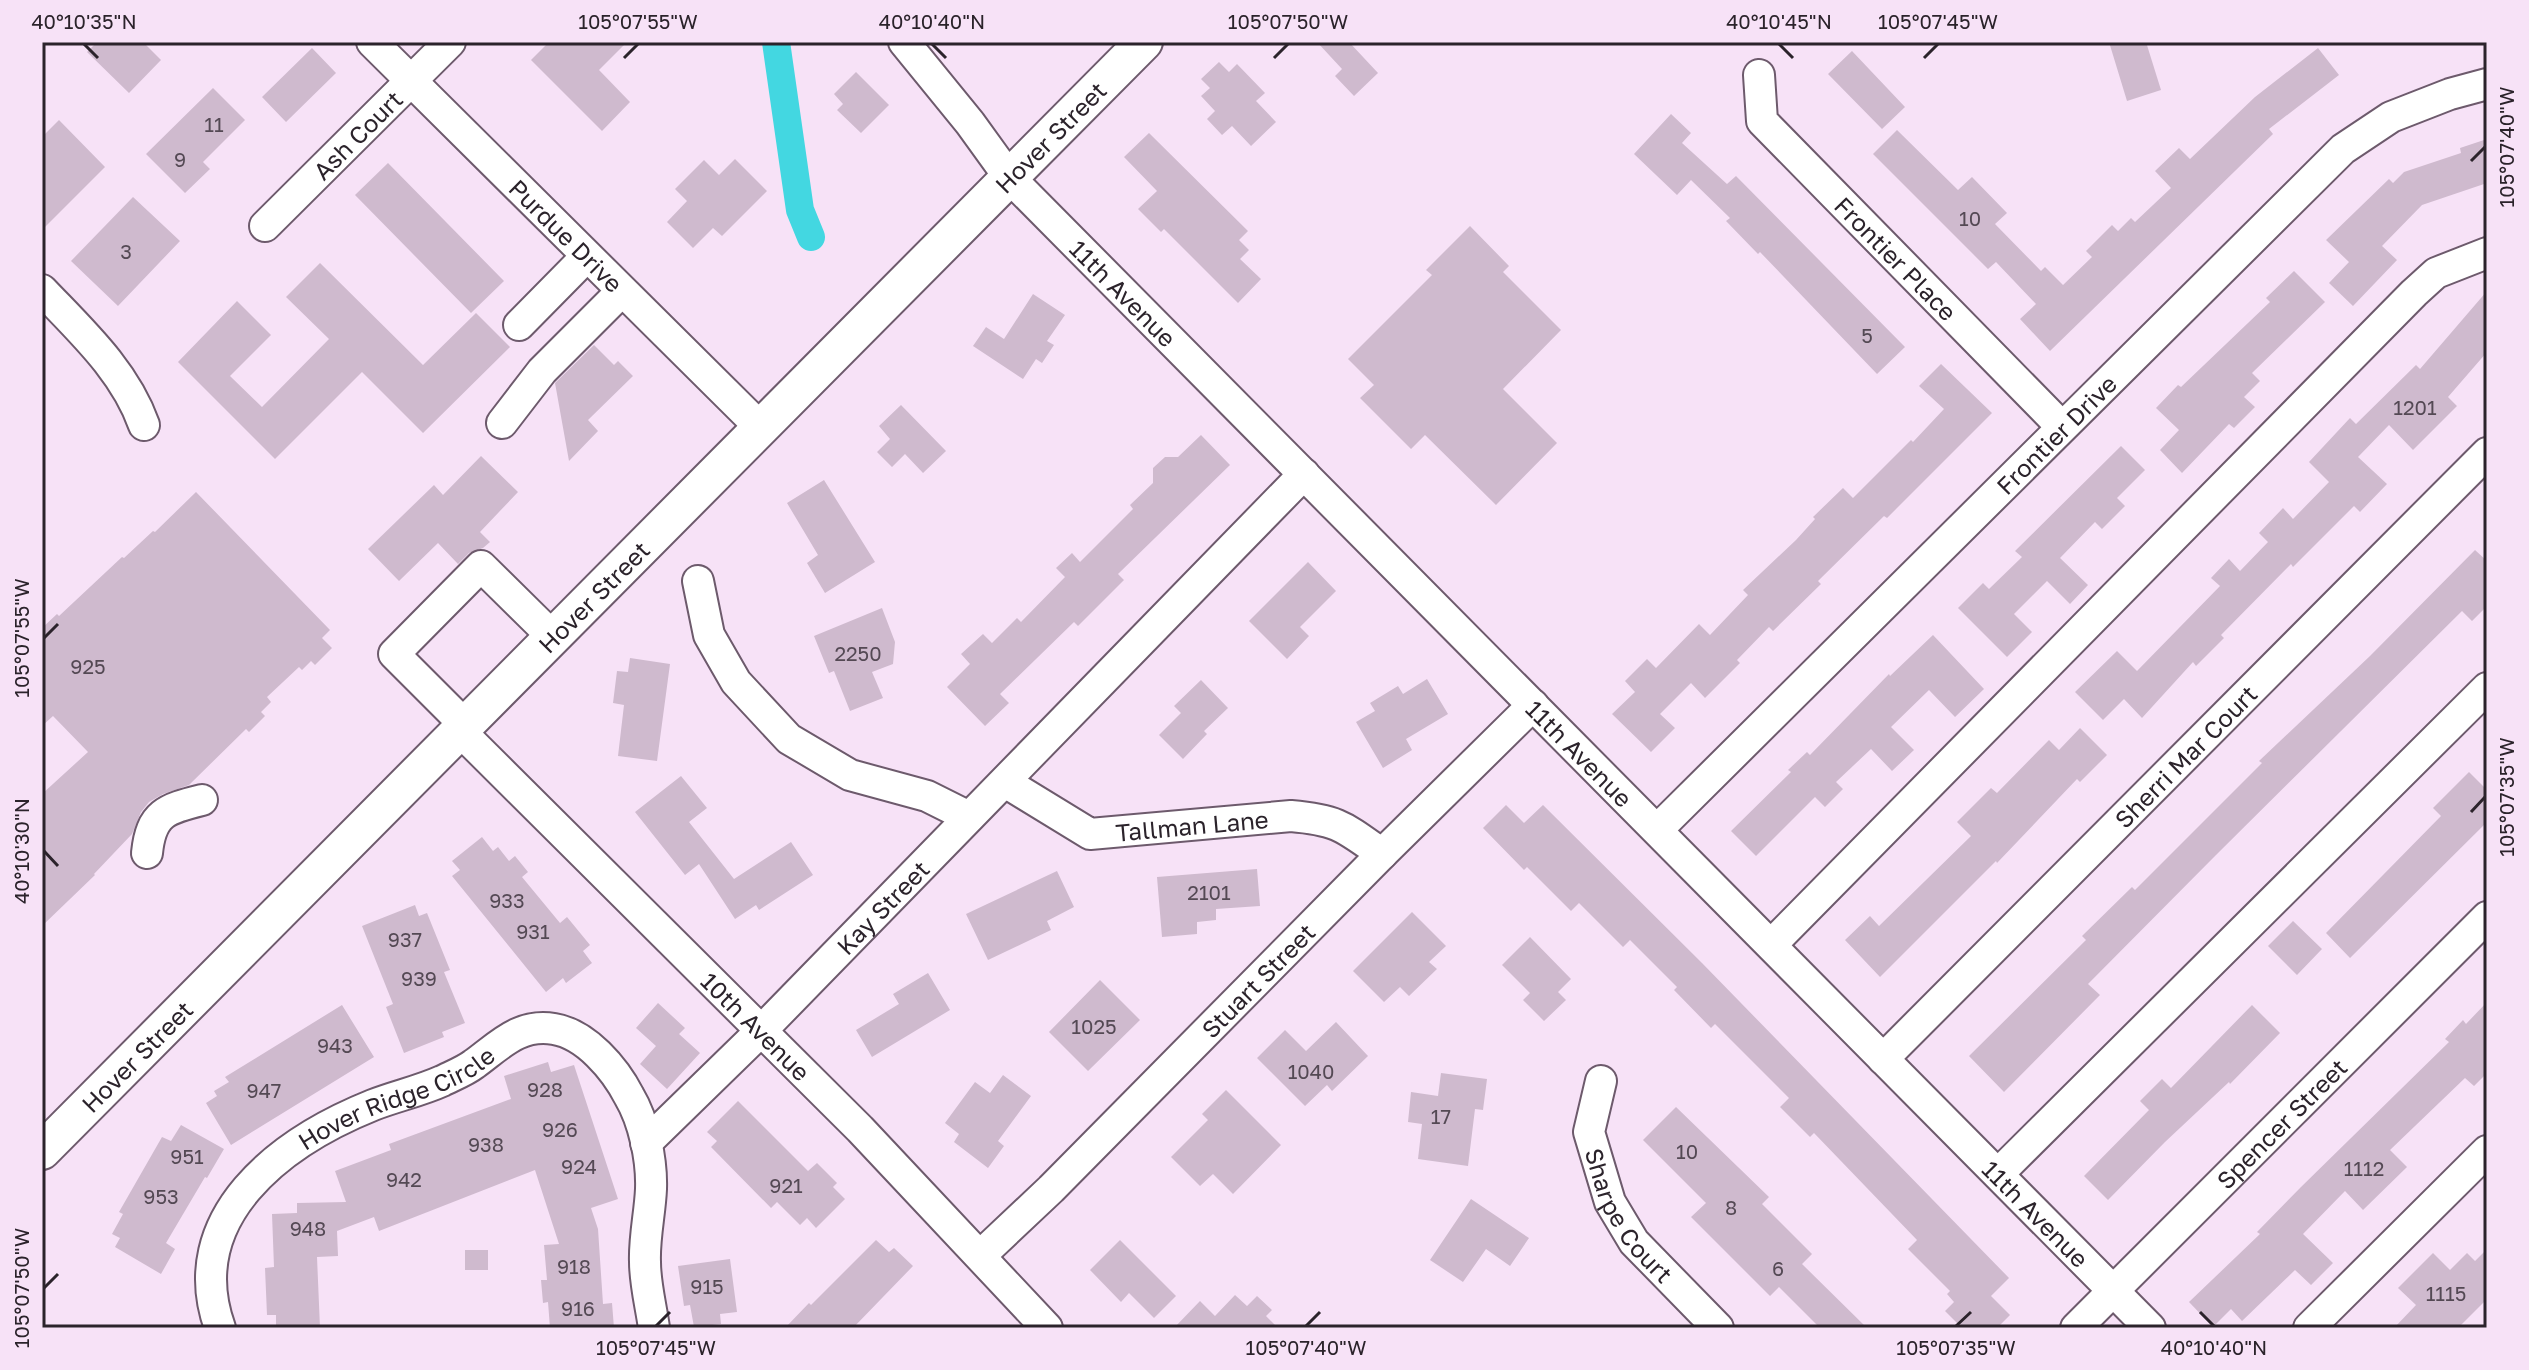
<svg xmlns="http://www.w3.org/2000/svg" width="2529" height="1370" font-family="'Golos Text',sans-serif">
	<style>
		.lines { fill: none; stroke-linecap: round; stroke-linejoin: round }
		.canal { stroke: #43d7e1; stroke-width: 28 }
		.building { fill: #cfbace }
		.minor-casing { stroke: #6d5a6c; stroke-width: 34 }
		.major-casing { stroke: #6d5a6c; stroke-width: 40 }
		.minor { stroke: #fff; stroke-width: 30 }
		.major { stroke: #fff; stroke-width: 36 }
		.ticks { fill: none; stroke: #2b232b; stroke-width: 3 }
		.labels { text-anchor: middle; dominant-baseline: central; stroke-width: 7; stroke-linejoin: round; paint-order: stroke }
		.number-label { font-size: 20px; fill: #544954 }
		.street-label { font-size: 24px; fill: #2b232b; stroke: #f7e2f7 }
		.neatline { fill: none; stroke: #2b232b; stroke-width: 3 }
		.ticks-label { font-size: 20px; text-anchor: middle; fill: #2b232b }
	</style>
	<rect width="100%" height="100%" fill="#f7e2f7"/>
	<g class="lines">
		<path class="canal" d="M776,42L800,210L811,237"/>
	</g>
	<path class="building" d="M97,42H143L161,60L129,93L87,52Z
		M549,42H627L599,70L630,102L602,131L531,60Z
		M1317,42H1349L1378,73L1354,96L1335,76L1342,69Z
		M2109,42H2146L2161,90L2127,101Z
		M312,48L336,73L286,122L262,97Z
		M2318,48L2339,75L2269,129L2273,134L2050,351L2020,319L2036,304L1996,262L1988,269L1873,154L1897,130L1958,190L1972,177L2007,213L1995,224L2041,271L2045,267L2063,285L2092,257L2086,251L2112,225L2118,231L2131,218L2135,222L2171,188L2155,171L2179,148L2190,159L2255,97Z
		M1852,51L1905,107L1882,129L1828,74Z
		M1219,62L1229,72L1237,64L1265,93L1256,101L1276,122L1251,146L1232,126L1222,135L1207,119L1215,111L1201,96L1210,88L1201,79Z
		M856,72L889,105L861,133L837,110L843,104L834,94Z
		M213,88L245,120L203,162L210,169L185,193L146,154Z
		M1671,114L1691,133L1682,143L1727,184L1736,176L1905,347L1877,374L1760,252L1758,254L1726,221L1730,218L1691,180L1677,195L1634,154Z
		M59,120L105,167L42,230V137Z
		M1149,133L1248,231L1239,240L1249,250L1240,259L1261,279L1238,303L1164,229L1161,232L1138,209L1157,191L1124,157Z
		M2487,139V183L2422,205L2382,246L2397,260L2353,306L2329,283L2349,262L2326,240L2389,179L2393,183L2404,172L2461,153L2460,148Z
		M735,159L767,191L722,236L713,228L693,248L667,222L687,201L675,189L704,160L719,175Z
		M388,163L504,281L471,313L355,195Z
		M133,197L180,241L118,306L71,261Z
		M1470,226L1509,266L1503,272L1561,330L1503,389L1557,443L1496,505L1425,435L1411,449L1360,398L1374,385L1348,359L1432,275L1426,270Z
		M320,263L423,365L476,313L510,347L423,433L362,372L275,459L178,362L237,301L271,335L230,376L262,407L329,339L286,297Z
		M2294,271L2325,302L2252,373L2260,381L2244,397L2255,407L2234,428L2229,424L2182,473L2160,450L2179,430L2156,408L2178,385L2181,387L2270,302L2266,298Z
		M2487,291V352L2448,397L2457,406L2413,450L2389,425L2358,457L2387,484L2360,512L2354,506L2293,567L2291,564L2221,635L2224,638L2196,666L2193,662L2142,718L2124,699L2103,720L2075,692L2117,651L2137,671L2220,586L2211,578L2229,559L2240,571L2268,542L2259,533L2283,508L2293,519L2329,482L2309,462L2350,418L2356,424L2416,365L2420,369Z
		M1033,294L1065,315L1047,341L1054,345L1042,363L1036,359L1023,379L973,346L986,327L1004,339Z
		M594,345L614,365L618,361L633,376L588,420L598,431L569,461L555,383Z
		M1941,364L1992,413L1887,518L1884,516L1818,581L1821,584L1773,631L1769,627L1737,660L1740,663L1705,698L1691,683L1660,714L1675,728L1651,752L1612,714L1635,692L1625,681L1647,659L1656,668L1699,624L1710,635L1748,595L1743,590L1796,540L1815,519L1813,517L1843,488L1853,498L1911,440L1913,442L1944,409L1919,386Z
		M901,405L946,451L923,473L905,454L892,467L877,452L890,439L879,426Z
		M1201,435L1230,465L1118,574L1124,580L1078,626L1074,622L1000,694L1009,703L985,726L947,687L970,664L961,654L983,634L992,643L1017,618L1021,622L1065,577L1056,568L1072,553L1080,562L1133,509L1130,505L1153,483V468L1165,457H1178Z
		M2121,446L2145,470L2117,498L2125,506L2102,529L2095,522L2060,558L2088,585L2070,604L2047,581L2014,614L2032,632L2007,657L1958,608L1983,583L1989,589L2022,557L2015,551Z
		M481,456L518,492L480,532L490,542L483,548L469,553L458,564L438,543L399,581L368,549L434,485L443,495Z
		M824,480L875,562L825,593L807,563L818,555L787,503Z
		M196,492L330,630L322,638L332,648L315,665L311,661L302,670L299,667L267,697L271,702L261,712L265,716L249,732L246,729L189,785L163,794L149,802L141,812L132,834L94,874L95,875L42,926V794L88,752L53,716L42,726V628L57,614L59,616L122,557L124,558L153,531L155,532Z
		M2475,550L2487,561V606L2472,621L2462,611L2216,855L2088,984L2100,995L2004,1092L1969,1056L2086,940L2082,936L2132,887L2135,890L2262,763L2259,761L2370,656Z
		M1308,562L1336,591L1300,627L1309,636L1287,659L1249,621Z
		M882,608L895,642L893,664L872,672L883,698L850,711L834,671L829,673L814,636Z
		M1933,635L1984,689L1955,717L1929,690L1891,727L1914,750L1892,771L1871,749L1836,782L1843,789L1825,807L1815,797L1756,856L1731,831L1791,772L1788,770L1807,752L1810,755L1889,674L1890,676Z
		M630,658L670,664L657,761L618,756L624,705L613,703L617,671L628,672Z
		M1427,679L1448,714L1406,739L1412,750L1383,768L1356,722L1375,711L1370,703L1398,686L1403,694Z
		M1201,680L1228,708L1204,731L1207,734L1183,759L1159,735L1181,713L1174,706Z
		M2080,728L2107,755L2080,782L2077,779L1997,863L1996,861L1880,977L1845,940L1870,916L1879,926L1971,836L1957,822L1991,788L1997,793L2049,740L2059,750Z
		M2469,772L2487,790V822L2350,958L2326,933L2441,816L2433,808Z
		M681,776L707,808L689,822L734,879L791,842L813,875L759,910L756,905L735,919L699,864L685,875L635,812Z
		M1506,805L1524,823L1543,805L1702,963L2009,1278L1991,1296L2010,1315L1997,1328H1962L1945,1311L1954,1302L1947,1294L1950,1291L1908,1249L1917,1240L1814,1133L1810,1137L1780,1107L1789,1098L1715,1024L1711,1028L1674,990L1677,987L1630,940L1623,947L1579,903L1571,911L1527,867L1524,870L1483,828Z
		M482,837L493,851L498,847L509,861L515,856L528,872L522,877L560,923L567,917L590,945L583,951L592,963L566,983L563,978L546,992L452,876L460,870L452,861Z
		M1257,869L1260,906L1216,909V920L1197,922V934L1162,937L1157,877Z
		M1057,871L1074,907L1047,921L1051,930L988,960L966,914Z
		M415,905L419,916L427,913L450,970L444,972L465,1023L442,1032L444,1037L404,1053L386,1007L393,1004L362,926Z
		M1412,912L1446,946L1429,962L1437,969L1409,996L1400,987L1384,1002L1353,971Z
		M2293,921L2322,949L2297,975L2268,946Z
		M1530,937L1571,979L1558,992L1566,1000L1544,1021L1523,1000L1530,993L1502,965Z
		M928,973L950,1010L872,1057L856,1030L899,1004L893,994Z
		M1100,980L1140,1020L1088,1071L1049,1032Z
		M2487,1002V1073L2474,1086L2465,1078L2390,1150L2407,1167L2363,1210L2345,1191L2303,1234L2333,1263L2311,1285L2295,1270L2242,1321L2231,1309L2213,1327L2189,1302L2260,1234L2257,1232L2301,1187L2449,1042L2445,1039L2463,1020L2466,1024Z
		M658,1003L685,1028L679,1034L700,1053L667,1089L640,1064L656,1046L636,1028Z
		M342,1005L374,1057L231,1145L206,1103L217,1096L214,1091L229,1082L225,1077Z
		M2252,1005L2280,1033L2230,1084L2229,1082L2165,1142L2108,1200L2084,1176L2149,1110L2140,1101L2162,1079L2171,1088Z
		M1336,1022L1368,1056L1332,1091L1327,1085L1305,1106L1257,1058L1285,1030L1306,1051Z
		M548,1062L551,1072L574,1065L618,1199L591,1208L598,1229L603,1304L612,1303L614,1328H550L548,1302L543,1303L541,1280H547L544,1245L559,1244L535,1170L379,1231L374,1217L337,1231L338,1256L317,1257L320,1328H276V1315H267L265,1268L274,1267L272,1214L297,1213V1203L346,1202L335,1171L391,1150L389,1144L511,1099L504,1076Z
		M1441,1073L1487,1079L1483,1110L1475,1109L1468,1166L1418,1159L1422,1124L1408,1122L1411,1092L1438,1096Z
		M1003,1075L1031,1096L998,1141L1004,1146L988,1168L954,1142L959,1134L945,1123L975,1082L990,1093Z
		M1226,1090L1281,1145L1233,1194L1213,1174L1200,1186L1171,1157L1208,1120L1202,1114Z
		M738,1101L808,1171L817,1163L837,1183L833,1187L845,1199L816,1228L807,1218L800,1225L777,1202L771,1208L711,1147L717,1141L707,1132Z
		M1676,1107L1769,1197L1762,1204L1812,1254L1802,1264L1867,1328H1820L1779,1287L1770,1296L1691,1217L1706,1203L1643,1140Z
		M181,1125L224,1149L207,1178L205,1177L166,1243L175,1249L161,1274L115,1247L120,1238L112,1234L123,1214L119,1212L162,1137L171,1141Z
		M1471,1199L1529,1238L1510,1266L1486,1249L1463,1282L1430,1260Z
		M876,1240L889,1252L894,1248L913,1266L853,1328H785L809,1303L811,1305Z
		M1120,1240L1176,1296L1154,1318L1129,1293L1121,1302L1090,1270Z
		M2487,1249V1299L2458,1328H2394L2416,1305L2398,1288L2433,1253L2450,1270L2467,1253L2475,1261Z
		M465,1250H488V1270H465Z
		M730,1259L737,1312L720,1314L721,1324L694,1327L690,1305L684,1306L678,1266Z
		M1235,1295L1247,1306L1257,1296L1272,1310L1266,1316L1278,1328H1174L1200,1301L1215,1316Z"/>
	<g class="lines">
		<g class="minor-casing">
			<g id="minor">
				<path id="s1" d="M372,42L761,428"/>
				<path id="s2" d="M904,42L970,123L1009,177L2150,1328"/>
				<path id="s3" d="M1759,75L1762,121L2062,427"/>
				<path id="s4" d="M265,226L450,42"/>
				<path d="M42,290C81,331 125,371 144,425"/>
				<path d="M519,325L587,256"/>
				<path d="M502,423L542,371L622,291"/>
				<path d="M698,581L709,635L736,682L789,739L850,775L927,796L969,817"/>
				<path d="M465,725L394,654L481,566L553,637"/>
				<path id="s5" d="M460,731L860,1129L1047,1328"/>
				<path id="s6" d="M1005,782L1090,834L1291,816C1338,820 1344,827 1382,854"/>
				<path id="s7" d="M1657,830L2343,149L2391,117L2450,94L2487,84"/>
				<path d="M147,853C151,813 166,809 202,800"/>
				<path d="M1771,945L2414,293L2436,273L2487,253"/>
				<path id="s8" d="M1883,1059L2487,453"/>
				<path id="s9" d="M1601,1081L1589,1132L1610,1202L1634,1242L1718,1328"/>
				<path id="s10" d="M646,1143L761,1031L1304,474"/>
				<path d="M1998,1174L2487,688"/>
				<path id="s11" d="M981,1255L1051,1189L1382,854L1533,705"/>
				<path id="s12" d="M220,1328C180,1217 281,1142 373,1105C396,1096 420,1091 442,1081C452,1076 465,1071 474,1064C499,1046 519,1023 554,1029C586,1034 615,1069 629,1096C644,1121 652,1160 651,1189C650,1213 644,1238 645,1262C645,1284 651,1306 654,1328"/>
				<path id="s13" d="M2076,1328L2487,917"/>
				<path d="M2309,1328L2487,1151"/>
			</g>
		</g>
		<g class="major-casing">
			<g id="major">
				<path id="s14" d="M42,1151L1144,42"/>
			</g>
		</g>
		<use href="#minor" class="minor"/>
		<use href="#major" class="major"/>
	</g>
	<path class="ticks" d="M84,44L98,58M932,44L946,58M1779,44L1793,58M624,58L638,44M1274,58L1288,44M1924,58L1938,44M2471,161L2485,147M44,638L58,624M2471,812L2485,797M44,851L58,866M44,1288L58,1274M2200,1312L2214,1326M656,1326L670,1312M1306,1326L1320,1312M1956,1326L1971,1312"/>
	<g class="labels">
		<g class="number-label">
			<text x="214" y="124">11</text>
			<text x="180" y="159">9</text>
			<text x="1970" y="218">10</text>
			<text x="126" y="251">3</text>
			<text x="1867" y="335">5</text>
			<text x="2415" y="407">1201</text>
			<text x="858" y="653">2250</text>
			<text x="88" y="666">925</text>
			<text x="1209" y="892">2101</text>
			<text x="507" y="900">933</text>
			<text x="533" y="931">931</text>
			<text x="405" y="939">937</text>
			<text x="419" y="978">939</text>
			<text x="1094" y="1026">1025</text>
			<text x="335" y="1045">943</text>
			<text x="1311" y="1071">1040</text>
			<text x="545" y="1089">928</text>
			<text x="264" y="1090">947</text>
			<text x="1441" y="1116">17</text>
			<text x="560" y="1129">926</text>
			<text x="486" y="1144">938</text>
			<text x="1687" y="1151">10</text>
			<text x="187" y="1156">951</text>
			<text x="579" y="1166">924</text>
			<text x="2364" y="1168">1112</text>
			<text x="404" y="1179">942</text>
			<text x="786" y="1185">921</text>
			<text x="161" y="1196">953</text>
			<text x="1731" y="1207">8</text>
			<text x="308" y="1228">948</text>
			<text x="574" y="1266">918</text>
			<text x="1778" y="1268">6</text>
			<text x="707" y="1286">915</text>
			<text x="2446" y="1293">1115</text>
			<text x="578" y="1308">916</text>
		</g>
		<g class="street-label">
			<text stroke="none"><textPath href="#s4" startOffset="130">Ash Court</textPath></text>
			<text stroke="none"><textPath href="#s14" startOffset="1430">Hover Street</textPath></text>
			<text stroke="none"><textPath href="#s1" startOffset="274">Purdue Drive</textPath></text>
			<text stroke="none"><textPath href="#s3" startOffset="238">Frontier Place</textPath></text>
			<text stroke="none"><textPath href="#s2" startOffset="334">11th Avenue</textPath></text>
			<text stroke="none"><textPath href="#s7" startOffset="562">Frontier Drive</textPath></text>
			<text stroke="none"><textPath href="#s14" startOffset="782">Hover Street</textPath></text>
			<text stroke="none"><textPath href="#s2" startOffset="982">11th Avenue</textPath></text>
			<text stroke="none"><textPath href="#s8" startOffset="428">Sherri Mar Court</textPath></text>
			<text stroke="none"><textPath href="#s6" startOffset="202">Tallman Lane</textPath></text>
			<text stroke="none"><textPath href="#s10" startOffset="334">Kay Street</textPath></text>
			<text stroke="none"><textPath href="#s11" startOffset="390">Stuart Street</textPath></text>
			<text stroke="none"><textPath href="#s5" startOffset="418">10th Avenue</textPath></text>
			<text stroke="none"><textPath href="#s14" startOffset="134">Hover Street</textPath></text>
			<text stroke="none"><textPath href="#s12" startOffset="326">Hover Ridge Circle</textPath></text>
			<text stroke="none"><textPath href="#s13" startOffset="290">Spencer Street</textPath></text>
			<text stroke="none"><textPath href="#s9" startOffset="146">Sharpe Court</textPath></text>
			<text stroke="none"><textPath href="#s2" startOffset="1630">11th Avenue</textPath></text>
		</g>
	</g>
	<rect width="2529" height="1370" fill="none" stroke="#f7e2f7" stroke-width="88"/>
	<rect x="44" y="44" width="2441" height="1282" class="neatline"/>
	<g class="ticks-label">
		<text x="84" y="29">40°10'35"N</text>
		<text x="638" y="29">105°07'55"W</text>
		<text x="932" y="29">40°10'40"N</text>
		<text x="1288" y="29">105°07'50"W</text>
		<text x="1779" y="29">40°10'45"N</text>
		<text x="1938" y="29">105°07'45"W</text>
		<text transform="translate(2507 147) rotate(-90)" y="7">105°07'40"W</text>
		<text transform="translate(22 638) rotate(-90)" y="7">105°07'55"W</text>
		<text transform="translate(2507 797) rotate(-90)" y="7">105°07'35"W</text>
		<text transform="translate(22 851) rotate(-90)" y="7">40°10'30"N</text>
		<text transform="translate(22 1288) rotate(-90)" y="7">105°07'50"W</text>
		<text x="656" y="1355">105°07'45"W</text>
		<text x="1306" y="1355">105°07'40"W</text>
		<text x="1956" y="1355">105°07'35"W</text>
		<text x="2214" y="1355">40°10'40"N</text>
	</g>
</svg>
